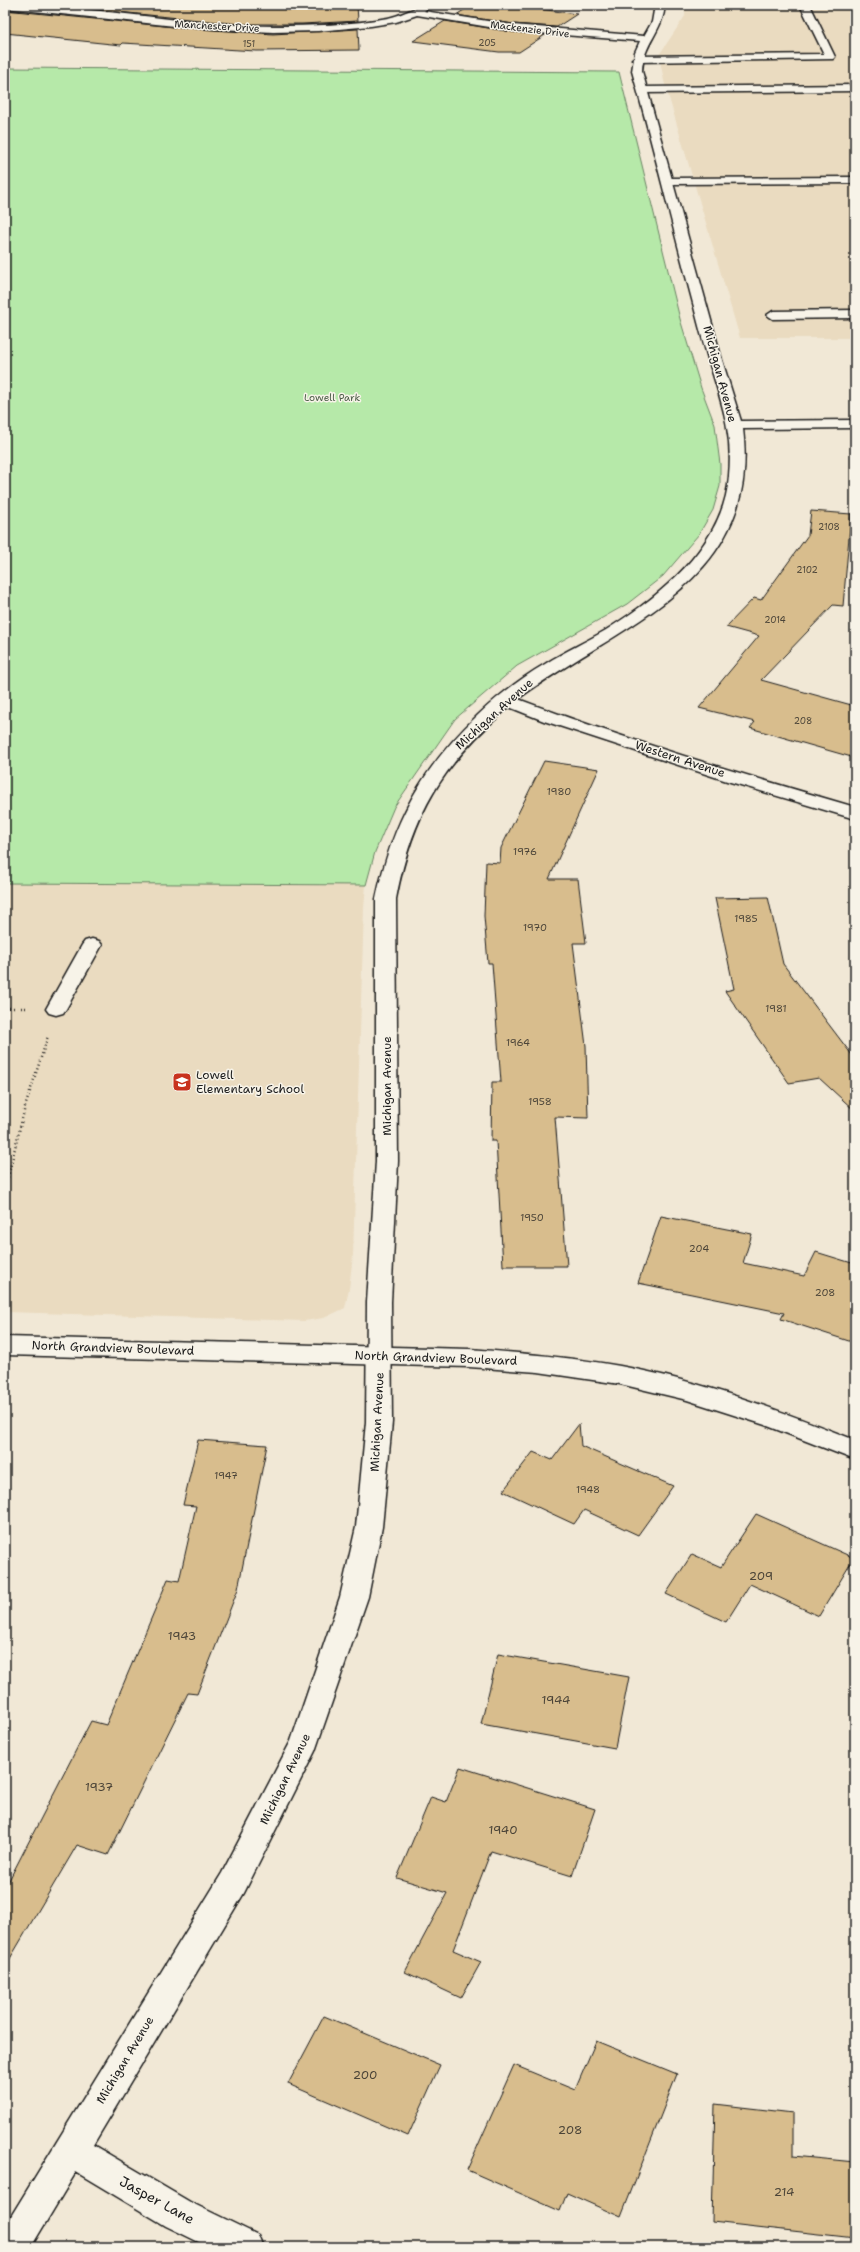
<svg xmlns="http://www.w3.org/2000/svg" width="860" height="2252" font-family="'Shantell Sans',sans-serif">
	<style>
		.built { fill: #eadbc0 }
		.green { fill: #b6e9a9; stroke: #698262 }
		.building { fill: #d8bd8d; stroke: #1c1c1c }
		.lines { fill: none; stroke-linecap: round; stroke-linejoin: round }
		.service-casing { stroke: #1c1c1c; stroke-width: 3 }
		.minor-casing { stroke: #1c1c1c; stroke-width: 3 }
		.tertiary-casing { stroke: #1c1c1c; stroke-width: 3 }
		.path { stroke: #1c1c1c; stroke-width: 2.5; stroke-dasharray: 1 3; stroke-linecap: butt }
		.service { fill: #f7f3e8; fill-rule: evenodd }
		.minor { fill: #f7f3e8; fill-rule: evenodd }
		.tertiary { fill: #f7f3e8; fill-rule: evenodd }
		.labels { text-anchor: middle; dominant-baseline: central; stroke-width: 3; stroke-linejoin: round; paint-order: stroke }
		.far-number-label { font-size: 9px; fill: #4b4438 }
		.far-street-label { font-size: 10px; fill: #1c1c1c; stroke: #f7f3e8 }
		.far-park-label { font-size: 10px; fill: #4a5a46; stroke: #f7f3e8 }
		.number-label { font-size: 10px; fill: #4b4438 }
		.street-label { font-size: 12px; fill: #1c1c1c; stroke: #f7f3e8 }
		.poi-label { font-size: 12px; fill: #1c1c1c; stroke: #f7f3e8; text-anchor: start }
		.near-number-label { font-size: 12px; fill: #4b4438 }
		.near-street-label { font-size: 14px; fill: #1c1c1c; stroke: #f7f3e8 }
	</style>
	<rect width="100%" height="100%" fill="#f1e8d6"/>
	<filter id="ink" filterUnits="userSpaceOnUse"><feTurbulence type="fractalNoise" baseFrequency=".025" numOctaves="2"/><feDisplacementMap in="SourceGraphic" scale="8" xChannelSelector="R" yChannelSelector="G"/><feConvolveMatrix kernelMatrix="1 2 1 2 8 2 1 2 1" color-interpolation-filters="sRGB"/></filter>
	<g filter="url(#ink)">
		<path class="built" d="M685,5H855V338H740L664,81L659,55L685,16Z
			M5,883L366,885L364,908L353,1255L349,1289L345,1308L324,1318L304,1321L5,1312Z"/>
		<path class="green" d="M5,68L619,72L680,319L701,388L715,425L720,464V486L713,510L699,534L663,576L627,604L517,666L455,719L394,807L375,852L366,885L5,883Z"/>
		<path class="building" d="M47,5H357L358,21L302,24H240Z
			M472,5H509L577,14L557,27L513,24L456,15Z
			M5,10L184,28L273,34L358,29L359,50L256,51L123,43L121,45L5,33Z
			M445,21L513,32L545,35L519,52H499L413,41Z
			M811,511L851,514L843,606L833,605L761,680L855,706V758L750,728L755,722L699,708L759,636L726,627L754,598L761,600L808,535Z
			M544,761L599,769L549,879H578L586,943H573L586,1046L588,1118L555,1117L567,1266H503L496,1141H491L492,1082H501L492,963H488L484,916L486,862L500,863L501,848Z
			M768,897L783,964L855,1059V1111L819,1078L789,1083L725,991L734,989L715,898Z
			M661,1216L752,1234L743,1263L804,1276L816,1252L855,1264V1343L781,1319L784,1313L638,1283Z
			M579,1424L581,1446L673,1486L638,1535L584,1510L574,1524L503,1491L533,1452L552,1460Z
			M198,1440L267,1445L238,1589L197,1694L188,1693L108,1855L77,1845L5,1967V1888L91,1721L106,1725L168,1579L179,1581L196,1506L183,1505Z
			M756,1514L854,1558L819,1616L750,1584L726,1622L666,1594L692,1554L721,1567Z
			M498,1654L629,1677L615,1748L481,1724Z
			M460,1767L595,1809L572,1876L491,1851L453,1950L481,1962L461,1998L405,1972L447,1893L397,1878L431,1797L446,1802Z
			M324,2016L440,2065L408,2136L288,2084Z
			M596,2041L677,2074L621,2217L567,2193L560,2211L467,2170L514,2065L575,2090Z
			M715,2104L793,2113V2156L855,2162V2238L712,2222Z"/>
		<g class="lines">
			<g class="service-casing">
				<path id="service" d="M800,5H810L835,57L833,59L637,62L632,59L637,56L824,54Z
					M855,85V91L643,93L638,90L643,87Z
					M855,177V183L668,184L663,181L668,178Z
					M855,310V318L773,319L767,315L773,311Z
					M92,939L99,941L102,945L66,1009L63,1013L56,1015L49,1013L46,1009L82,945L85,941Z"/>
			</g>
			<g class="minor-casing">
				<path id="minor" d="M5,5C95,5 183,26 274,26C311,26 351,25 388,18C404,15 416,5 431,5L424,11L513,25L644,36L652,22L655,5H665C663,31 643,44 642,71L722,360L741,421L855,420V428L743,429C762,584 618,624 518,699C628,741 742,774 855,807V819L727,781L544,721L509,707C443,763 412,814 396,899L398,1161L391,1302L392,1422L382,1527L368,1597L315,1751L244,1893L93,2145L190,2202L258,2235L263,2247H209L166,2226L76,2172L31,2247H5V2226L222,1873L291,1741L340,1597L356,1527L366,1422L367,1302L376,1161V899C392,823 421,769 478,715C498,696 521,678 545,664C565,651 586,642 606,630C661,596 724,545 729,476C733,434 722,404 710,365C704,346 699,326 694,307C673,229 654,149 632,71L635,52L640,41L513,31L417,15L396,22L371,26L318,31L273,32L184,27L5,8Z"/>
			</g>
			<g class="tertiary-casing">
				<path id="tertiary" d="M5,1337L469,1349C520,1353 570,1357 620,1366C701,1381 779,1410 855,1440V1460L765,1425L687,1400L620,1384L538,1372L469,1367L5,1355Z"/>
			</g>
			<path class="path" d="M5,1008H27
				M5,1189L25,1107L48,1036"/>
			<use href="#service" class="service"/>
			<use href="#minor" class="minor"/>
			<use href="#tertiary" class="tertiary"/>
		</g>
	</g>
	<defs>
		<g id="school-square" transform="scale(1)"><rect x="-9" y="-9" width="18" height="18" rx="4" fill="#c8321e" stroke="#f7f3e8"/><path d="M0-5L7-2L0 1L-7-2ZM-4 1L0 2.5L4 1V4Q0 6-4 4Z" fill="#fff"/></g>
	</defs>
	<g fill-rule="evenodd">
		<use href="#school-square" x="182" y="1082"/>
	</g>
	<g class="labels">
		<g class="far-number-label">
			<text x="487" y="43">205</text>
			<text x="249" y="44">151</text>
			<text x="829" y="527">2108</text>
			<text x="807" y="570">2102</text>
			<text x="775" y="620">2014</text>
			<text x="803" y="721">208</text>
		</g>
		<g class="far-street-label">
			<text transform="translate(217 26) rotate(3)">Manchester Drive</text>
			<text transform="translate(530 29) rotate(7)">Mackenzie Drive</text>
		</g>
		<g class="far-park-label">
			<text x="332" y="397">Lowell Park</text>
		</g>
		<g class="number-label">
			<text x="559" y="791">1980</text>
			<text x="525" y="851">1976</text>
			<text x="746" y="918">1985</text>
			<text x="535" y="927">1970</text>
			<text x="776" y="1008">1981</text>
			<text x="518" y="1042">1964</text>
			<text x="540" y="1101">1958</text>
			<text x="532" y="1217">1950</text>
			<text x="699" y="1248">204</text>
			<text x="825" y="1292">208</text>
			<text x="226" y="1475">1947</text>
			<text x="588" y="1489">1948</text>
		</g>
		<g class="street-label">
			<text transform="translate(720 374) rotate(75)">Michigan Avenue</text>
			<text transform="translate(494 714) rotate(-42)">Michigan Avenue</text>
			<text transform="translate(680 759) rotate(18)">Western Avenue</text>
			<text transform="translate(387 1086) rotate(-90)">Michigan Avenue</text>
			<text transform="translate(113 1348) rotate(2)">North Grandview Boulevard</text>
			<text transform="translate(436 1358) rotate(2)">North Grandview Boulevard</text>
			<text transform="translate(377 1422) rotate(-87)">Michigan Avenue</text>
			<text transform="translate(285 1779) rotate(-64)">Michigan Avenue</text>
			<text transform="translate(125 2060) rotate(-59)">Michigan Avenue</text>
		</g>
		<g class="poi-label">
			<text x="196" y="1075">Lowell<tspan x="196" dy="14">Elementary School</tspan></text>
		</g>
		<g class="near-number-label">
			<text x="761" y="1576">209</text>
			<text x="182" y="1636">1943</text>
			<text x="556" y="1700">1944</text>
			<text x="99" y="1787">1937</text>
			<text x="503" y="1830">1940</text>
			<text x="365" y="2075">200</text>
			<text x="570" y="2130">208</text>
			<text x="784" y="2192">214</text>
		</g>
		<g class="near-street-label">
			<text transform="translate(157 2200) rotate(29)">Jasper Lane</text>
		</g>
	</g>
	<rect width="860" height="2252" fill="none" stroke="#f7f3e8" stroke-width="20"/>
	<rect x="10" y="10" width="840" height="2232" fill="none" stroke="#1c1c1c" stroke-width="1.5" filter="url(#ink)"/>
</svg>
